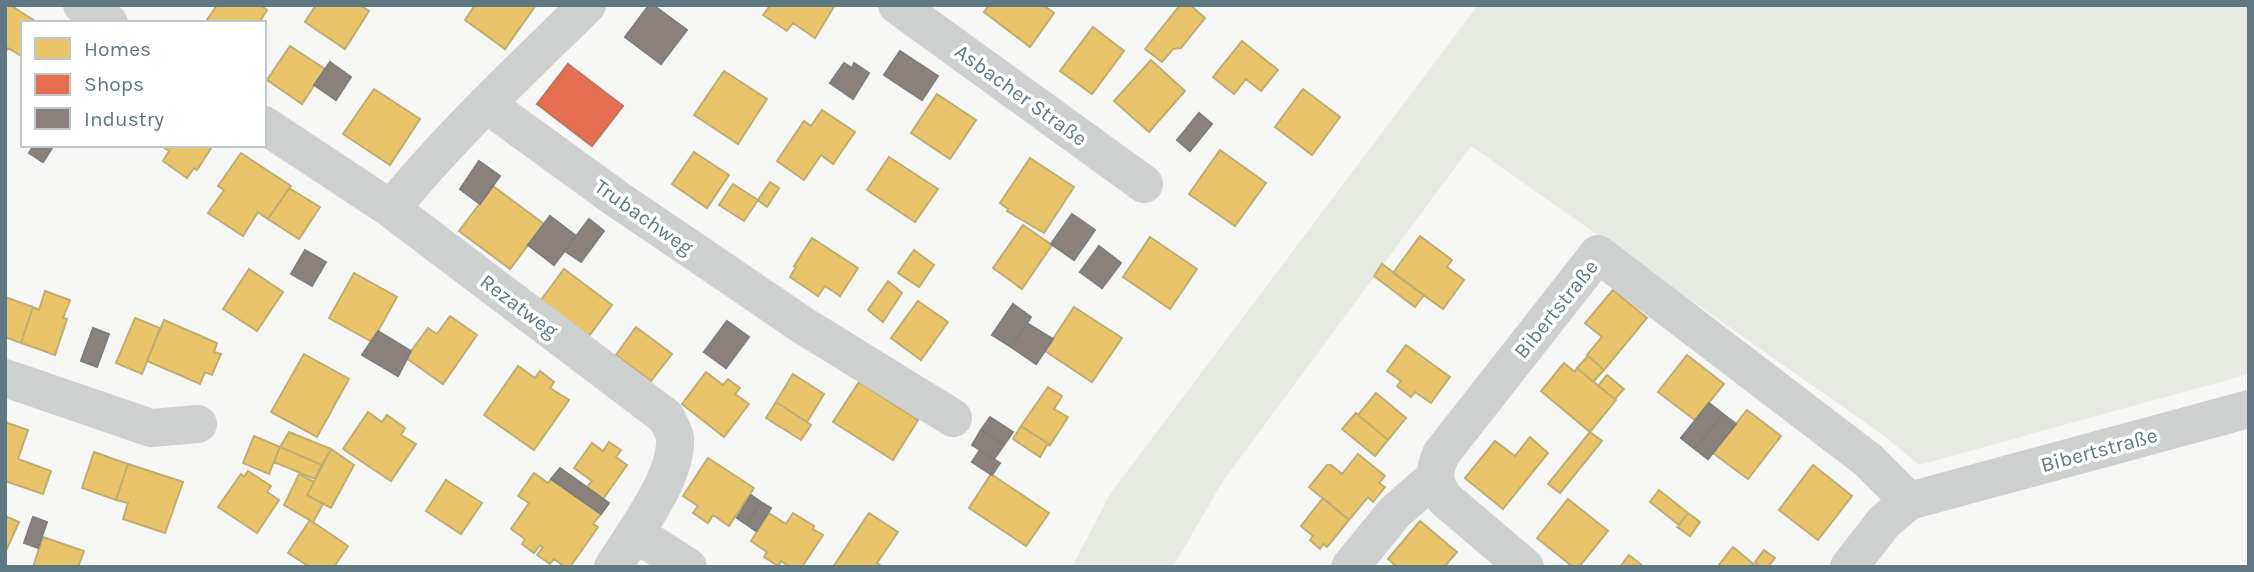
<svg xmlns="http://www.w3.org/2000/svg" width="2254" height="572" font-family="Karla,sans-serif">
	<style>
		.green { fill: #e7eae3 }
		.homes { fill: #e9c46a; stroke: #c0ae71; stroke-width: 2 }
		.shops { fill: #e76f51; stroke: #be7260; stroke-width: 2 }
		.industry { fill: #8a817c; stroke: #7d7f7e; stroke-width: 2 }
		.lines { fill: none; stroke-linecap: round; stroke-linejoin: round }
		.minor { stroke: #ced0d0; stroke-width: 38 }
		.labels { text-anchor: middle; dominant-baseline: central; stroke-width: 7; stroke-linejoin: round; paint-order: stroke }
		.street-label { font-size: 21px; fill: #5f7982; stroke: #fff }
	</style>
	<rect width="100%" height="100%" fill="#f6f6f5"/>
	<path class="green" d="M1478,5H2249V374L1919,465L1883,435L1471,146L1223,481L1173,567H1072L1110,494Z"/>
	<path class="homes" d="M5,5H10L38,23H23V57L8,48L5,53Z
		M217,5H260L267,10L259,23H205Z
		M316,5H360L369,11L345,49L305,22Z
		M475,5H536L505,49L465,20Z
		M835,5L815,38L793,23L787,31L763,15L769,7L767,5Z
		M989,5H1043L1054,13L1030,47L984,12Z
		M1180,5H1190L1205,18L1181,48L1173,49L1162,62L1145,49Z
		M1093,27L1124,51L1092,94L1060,71Z
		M1242,41L1278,70L1261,91L1246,79L1234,94L1213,77Z
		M290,46L325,69L302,104L267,80Z
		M1151,60L1185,91L1149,132L1114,101Z
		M724,71L767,99L738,144L694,115Z
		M374,89L420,119L390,165L343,134Z
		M1303,89L1340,117L1312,155L1275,127Z
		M937,94L976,120L950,159L911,133Z
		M822,110L855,132L833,164L821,155L804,180L777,161L804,121L811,126Z
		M160,145H213L197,170L194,168L187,178L163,161L169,151Z
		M1220,150L1266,183L1235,226L1189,194Z
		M694,152L729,175L707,208L672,184Z
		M241,153L291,186L268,219L258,212L243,236L208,213L224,190L218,186Z
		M889,157L938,189L915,222L867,190Z
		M1030,158L1074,187L1044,233L1007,211L1008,209L1000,203Z
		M770,182L779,188L767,207L758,200Z
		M733,184L758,200L744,221L719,205Z
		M493,186L544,224L510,269L459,231Z
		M289,188L320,207L299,239L268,219Z
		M1023,225L1052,245L1022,289L993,268Z
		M1420,236L1452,260L1447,267L1464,280L1443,309L1393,273Z
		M1150,237L1197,269L1170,309L1123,277Z
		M812,238L858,268L840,296L825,286L818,296L790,277L796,267L794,266Z
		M914,250L934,265L919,287L898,273Z
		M1382,264L1424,295L1415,307L1374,276Z
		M249,269L283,292L257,331L223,309Z
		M564,269L612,305L589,336L541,300Z
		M354,273L397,297L372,342L329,318Z
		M888,281L902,293L883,322L868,310Z
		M1613,290L1647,318L1604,370L1587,355L1602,337L1585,323Z
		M45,291L70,300L63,318L67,319L55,355L21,343L33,307L39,310Z
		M5,297L33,307L21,343L5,337Z
		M918,301L948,322L921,360L891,338Z
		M1074,307L1122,338L1092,382L1045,351Z
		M450,316L477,335L443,384L406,358L428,328L437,334Z
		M135,318L160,328L142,374L116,363Z
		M164,320L217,343L214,352L221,354L212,375L205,372L200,384L147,361Z
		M636,327L672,354L651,381L616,355Z
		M1406,345L1450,377L1431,403L1415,392L1411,397L1397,386L1401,381L1387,371Z
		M304,354L349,379L317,437L271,412Z
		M1687,355L1724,384L1695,420L1658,392Z
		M1588,356L1604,370L1593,382L1577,368Z
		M1564,363L1575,372L1577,368L1616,400L1590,432L1541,391Z
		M518,366L535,378L540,371L554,382L550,388L569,400L534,450L484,415Z
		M706,372L723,385L728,379L740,388L735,394L749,404L724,437L682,404Z
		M793,374L824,394L807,422L776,402Z
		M1607,375L1624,389L1615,399L1598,386Z
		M859,382L918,420L893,460L833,422Z
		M1048,387L1062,396L1054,409L1068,417L1050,445L1021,426Z
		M1376,393L1406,418L1388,440L1358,415Z
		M776,402L811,425L801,440L766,418Z
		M1747,410L1781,436L1748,479L1713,453Z
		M368,412L382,422L387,415L405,428L401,435L416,444L391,481L343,449Z
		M1356,413L1388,440L1375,456L1342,429Z
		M5,422L28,430L18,459L51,471L43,494L5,481Z
		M1021,426L1048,443L1040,457L1013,439Z
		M289,432L331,449L322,465L280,447Z
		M1590,432L1602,441L1560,493L1548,484Z
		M254,436L280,447L269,474L243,463Z
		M1530,437L1548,453L1503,509L1465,478L1495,441L1515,456Z
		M609,442L621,450L616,457L627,465L603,499L587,487L592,481L574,468L592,443L603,451Z
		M280,447L322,465L315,479L274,462Z
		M331,449L354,465L331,508L307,495Z
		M94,452L128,464L116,500L82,488Z
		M1358,454L1385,476L1379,483L1385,487L1373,502L1368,497L1349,520L1309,487L1327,465H1331L1342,474Z
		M708,458L754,488L729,526L713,515L708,523L693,513L698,506L683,496Z
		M128,464L183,482L165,533L123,519L128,503L116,500Z
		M1813,465L1852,496L1818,540L1779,510Z
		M248,471L271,486L267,492L279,500L257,533L218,507L241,474L244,477Z
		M534,473L548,483L551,479L601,514L593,524L598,527L570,567H565L554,559L550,564L537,555L543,547L540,545L534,553L522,544L525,539L511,529L529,503L518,496Z
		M299,474L314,482L307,495L323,504L313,522L284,505Z
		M991,474L1049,513L1026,546L969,508Z
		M446,480L482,503L461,534L426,511Z
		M1659,490L1688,513L1679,525L1650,502Z
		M1323,498L1349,520L1327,547L1323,544L1320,549L1310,540L1313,536L1301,526Z
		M1568,499L1608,531L1579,567H1573L1537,538Z
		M769,513L786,524L793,513L814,526L813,529L823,535L802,567H790L781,561L778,566L764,557L767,552L751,541Z
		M869,513L898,532L877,563L883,567H833Z
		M1688,513L1700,522L1690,536L1677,527Z
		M5,516L19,522L5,553Z
		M310,520L348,546L334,567H310L288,553Z
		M1420,521L1457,552L1444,567H1397L1388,559Z
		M43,537L84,551L78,567H33Z
		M1733,547L1757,567L1718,566Z
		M1764,550L1775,558L1768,567H1760L1755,562Z
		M1629,555L1644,567H1620Z"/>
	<path class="shops" d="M568,64L623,106L592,146L537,104Z"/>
	<path class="industry" d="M649,5H653L687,30L661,64L625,37Z
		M900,51L938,76L922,100L884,75Z
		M330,62L351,77L336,100L314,85Z
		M844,63L852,68L854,63L869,73L853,99L830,83Z
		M1199,113L1212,124L1190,151L1177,140Z
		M34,145H54L43,162L29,153Z
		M479,161L500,176L480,204L460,189Z
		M1072,214L1095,230L1074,260L1051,244Z
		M550,216L576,236L554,265L528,245Z
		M589,219L604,231L581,262L565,251Z
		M1099,246L1121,263L1102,288L1080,272Z
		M305,250L326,262L312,286L291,274Z
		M1013,304L1031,317L1011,347L992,335Z
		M727,321L749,337L726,368L704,352Z
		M1027,323L1053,339L1036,364L1011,347Z
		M93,328L109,334L97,367L81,361Z
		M378,331L411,351L398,376L362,355Z
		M1709,403L1723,414L1695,449L1681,438Z
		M1723,414L1736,424L1708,459L1695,449Z
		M990,417L1013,432L1004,445L981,430Z
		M981,430L1004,445L994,459L972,445Z
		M980,450L1000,463L992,475L972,462Z
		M560,468L609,503L601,514L551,479Z
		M751,495L761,502L746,524L737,518Z
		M761,502L771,508L756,531L746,524Z
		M33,517L47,522L38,548L24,543Z"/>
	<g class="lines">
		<path class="minor" d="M82,5L109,23
			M897,5L1144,184
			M486,104L617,199L804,326L953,418
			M264,125L391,209L666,417C669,424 674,431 675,438C677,469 651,508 635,533L688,567
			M391,209C450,136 520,71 587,5
			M5,378L151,428L198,424
			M613,567L635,533
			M1350,567L1395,512L1434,478
			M1525,567L1446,500C1433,484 1433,473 1441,454L1598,254L1868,460L1909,501
			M1849,567L1884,522L1909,501L2249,409"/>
	</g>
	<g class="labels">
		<g class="street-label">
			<text transform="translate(1021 95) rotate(36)">Asbacher Straße</text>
			<text transform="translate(644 217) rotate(35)">Trubachweg</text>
			<text transform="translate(519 306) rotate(37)">Rezatweg</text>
			<text transform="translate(1556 309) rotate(-51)">Bibertstraße</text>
			<text transform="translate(2099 450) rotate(-15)">Bibertstraße</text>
		</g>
	</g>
	<rect width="2254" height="572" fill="none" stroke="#5f7982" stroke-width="14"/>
	<rect x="21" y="21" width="245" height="126" fill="#ffffff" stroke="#bfc9cd" stroke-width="2"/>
	<rect x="35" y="38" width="35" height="21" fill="#e9c46a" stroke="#bfc9cd" stroke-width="2"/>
	<text x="84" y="56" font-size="21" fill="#5f7982">Homes</text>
	<rect x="35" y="74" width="35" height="21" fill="#e76f51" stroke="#bfc9cd" stroke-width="2"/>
	<text x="84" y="91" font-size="21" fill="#5f7982">Shops</text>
	<rect x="35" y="108" width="35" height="21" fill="#8a817c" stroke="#bfc9cd" stroke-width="2"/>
	<text x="84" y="126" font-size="21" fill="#5f7982">Industry</text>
</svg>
